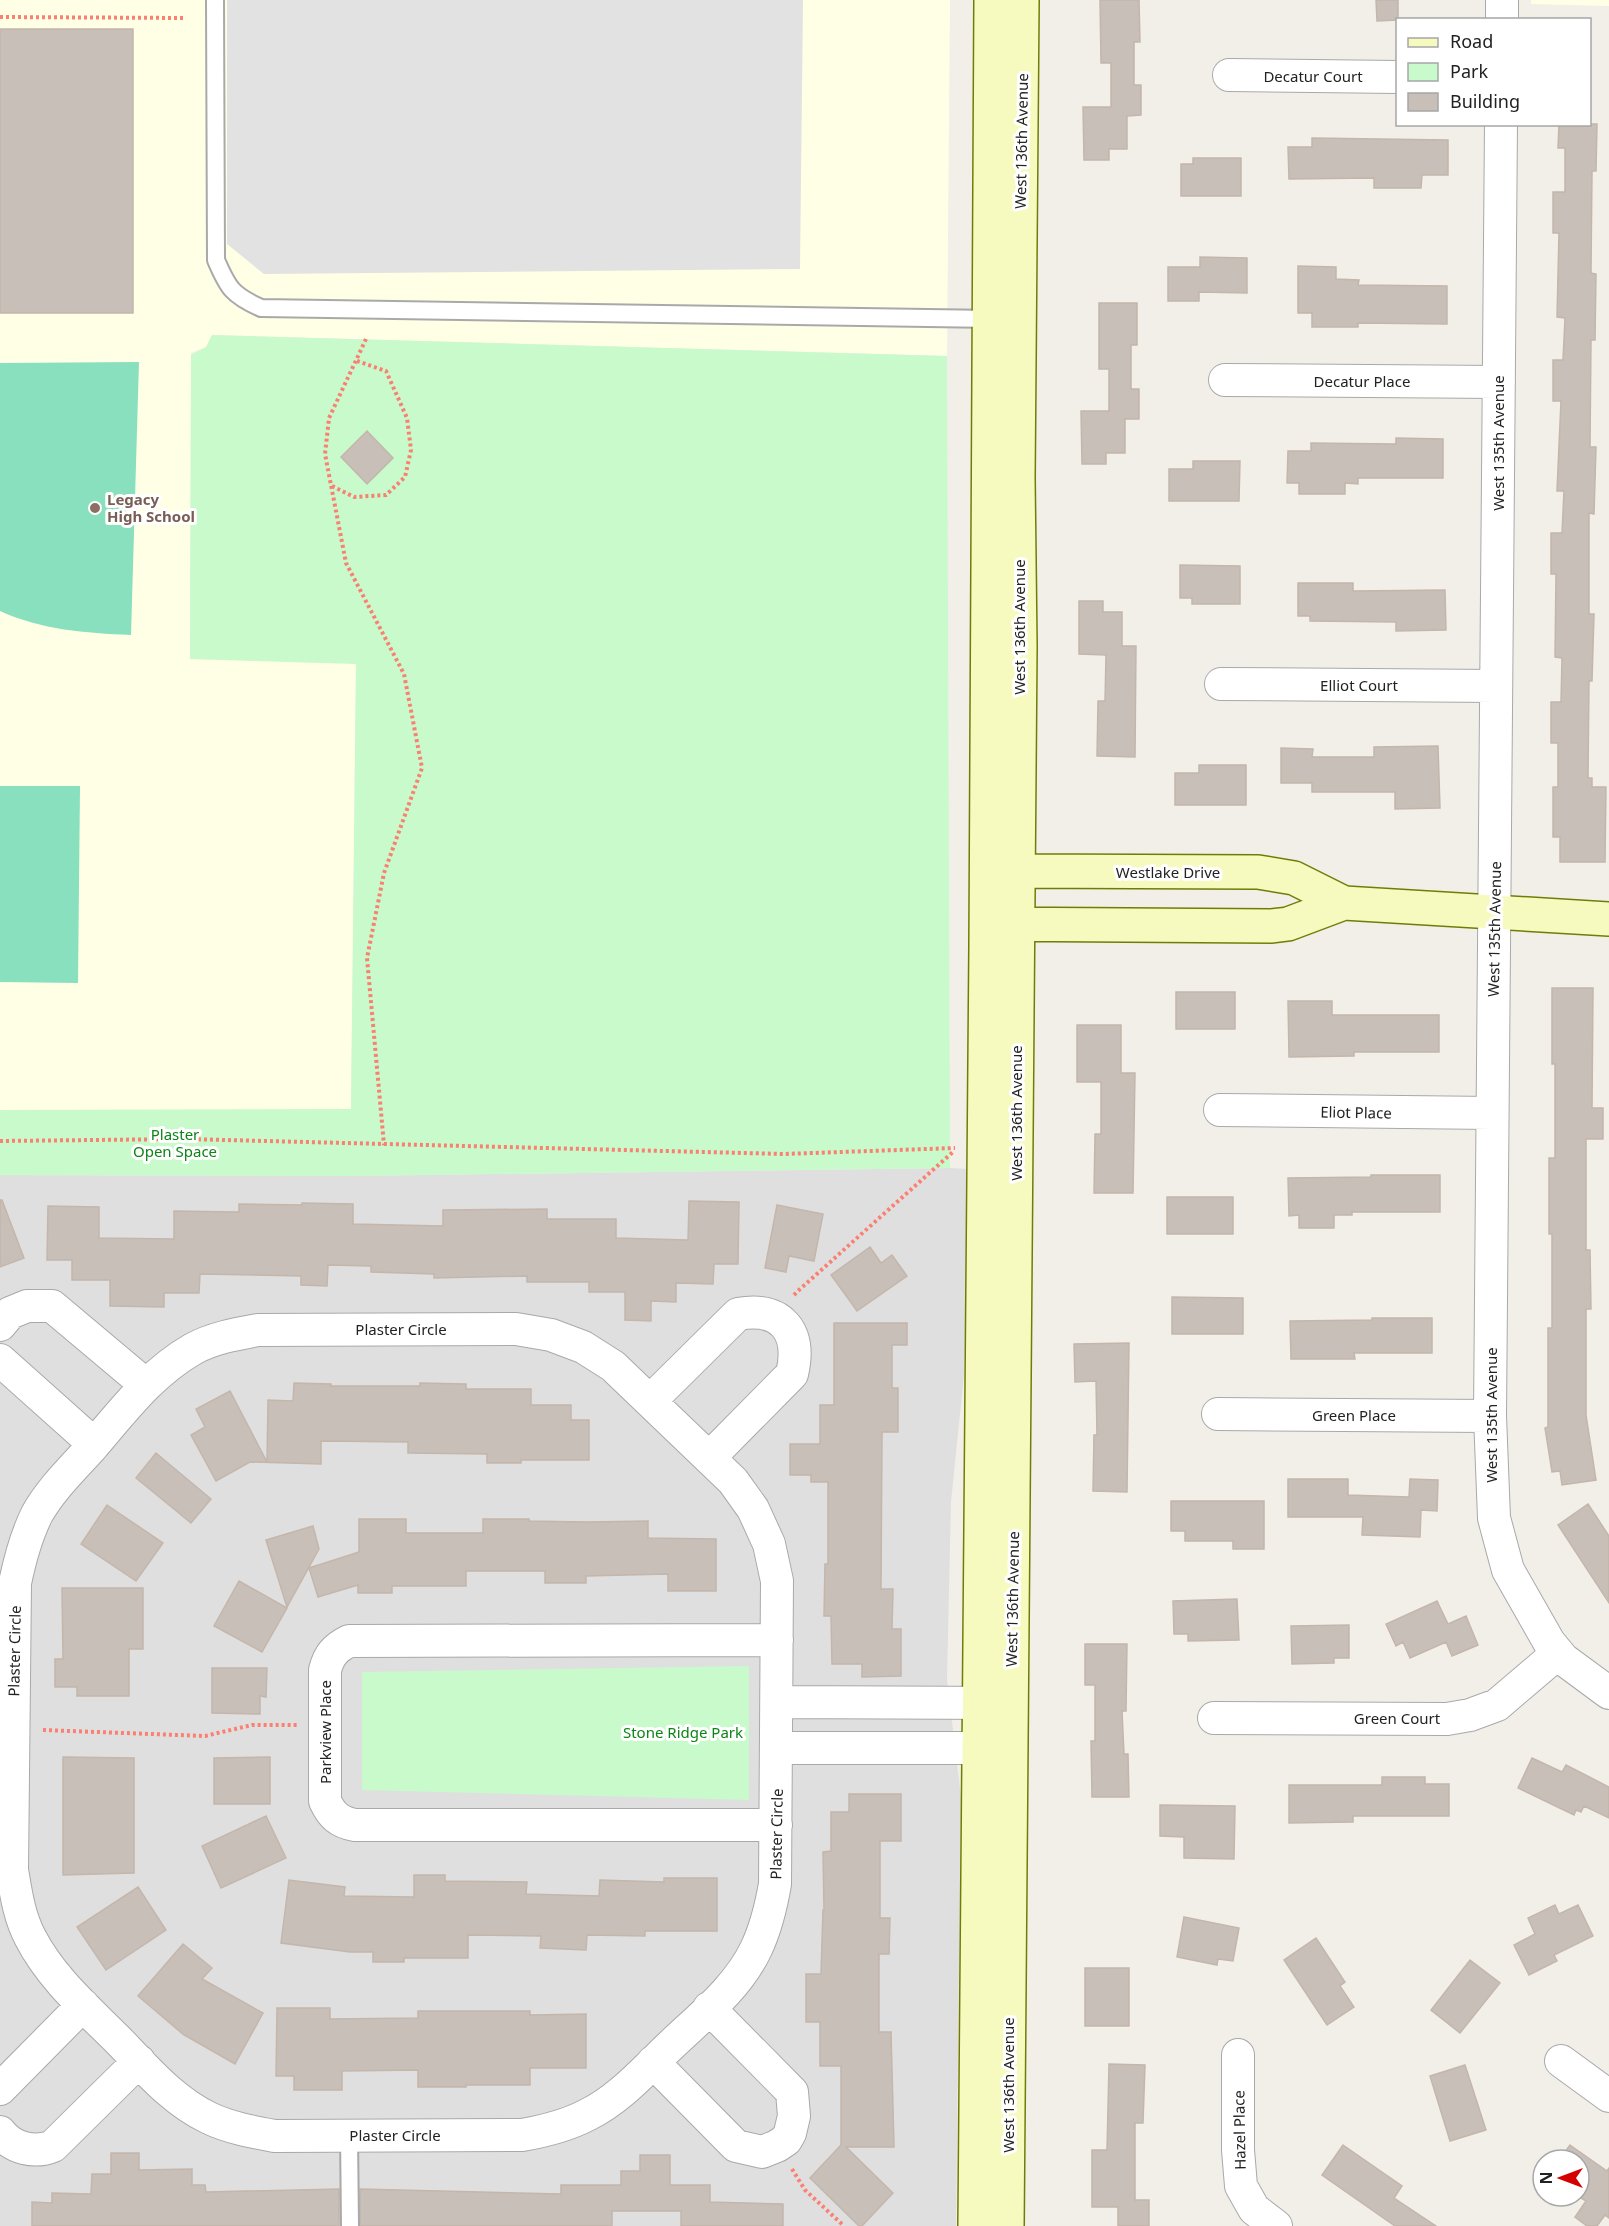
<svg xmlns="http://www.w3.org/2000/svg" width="1609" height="2226" font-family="'Noto Sans',sans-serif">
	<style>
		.residential { fill: #e0dfdf }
		.education { fill: #ffffe5 }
		.park { fill: #c8facc }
		.pitch { fill: #88e0be }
		.parking { fill: #e2e2e2 }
		.building { fill: #c7bfb8; stroke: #c4b6ab; stroke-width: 1.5 }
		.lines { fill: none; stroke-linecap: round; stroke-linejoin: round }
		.lane-casing { stroke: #a9a9a9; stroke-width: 20 }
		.street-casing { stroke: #a9a9a9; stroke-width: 34 }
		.secondary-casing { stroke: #707d05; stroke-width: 36 }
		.path { stroke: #fa8072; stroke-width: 4; stroke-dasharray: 3 3; stroke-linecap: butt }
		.lane { stroke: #fff; stroke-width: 16 }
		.street { stroke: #fff; stroke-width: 32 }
		.secondary { stroke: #f7fabf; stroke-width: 33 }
		.education-dot { fill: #8d6e63; stroke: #fff; stroke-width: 2 }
		.labels { text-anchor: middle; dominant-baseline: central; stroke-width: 6; stroke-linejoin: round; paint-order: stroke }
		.street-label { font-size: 15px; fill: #222; stroke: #fff }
		.education-label { font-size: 15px; font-weight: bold; fill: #785e54; stroke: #fff; text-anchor: start }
		.park-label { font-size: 15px; fill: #0c8416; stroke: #fff }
	</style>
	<rect width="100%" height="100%" fill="#f2efe9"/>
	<path class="residential" d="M950,1168L969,1169L964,1375L951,1502L947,1679L961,1797L956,2226H0V1175L350,1176Z"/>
	<path class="education" d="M0,0H950L947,356L212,335L206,347L191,353L190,659L356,663L351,1110H0Z
		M1531,0H1609V6L1531,4Z"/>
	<path class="park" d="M212,335L947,356L950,1168L350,1176L0,1175V1110L351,1109L356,664L190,659L191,355L206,347Z
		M749,1666V1800L362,1790V1672Z"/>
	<path class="pitch" d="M139,362L131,635C85,633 42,630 0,611V363Z
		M0,786H80L78,983L0,982Z"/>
	<path class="parking" d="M227,0H803L800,269L264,274L227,244Z"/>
	<path class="building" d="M1100,0H1139L1140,42H1134V85H1141V115L1127,116V149H1109V160H1084L1083,107H1111V63H1101Z
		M1376,0H1398V20L1377,21Z
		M0,29H133V313H0Z
		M1559,124H1597L1596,171H1592L1591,273L1596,274L1595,340H1591L1590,447H1596L1594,514L1589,513V614H1594L1592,681H1589L1588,778H1592V787H1606L1605,862H1560V837H1553V787H1558V743H1551V702H1561L1562,658L1555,657L1556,574H1551V533H1562L1564,491H1557L1561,401H1553V360H1563L1565,318L1557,317L1559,233H1553V192H1565V148H1558Z
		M1312,138L1448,140V175H1422L1421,188H1374V178L1289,179L1288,147H1312Z
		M1193,158H1241V196H1181V164H1193Z
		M1200,257L1247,258V293L1199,292V301H1168V267H1200Z
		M1298,266L1336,267V279L1359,280L1358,285L1447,286V324L1358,323V327H1312V313H1298Z
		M1099,303H1137V345H1131V389H1139V419H1125V453H1106V464H1082L1081,411H1109V369H1099Z
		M367,431L393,458L367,484L341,457Z
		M1396,438L1443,439V478H1358V484L1345,483V494H1299V483H1287L1288,451H1311V443L1396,444Z
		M1193,461H1240L1239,501H1169V469H1193Z
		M1180,565L1240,566V604H1192V598H1180Z
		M1298,583H1353V591L1445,590L1446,630L1396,631V622L1310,621V616H1298Z
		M1079,601H1103V612H1122V646H1136L1135,757L1097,756L1098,701H1105L1106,655L1079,654Z
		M1438,746L1440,808L1395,809V792H1312V783H1281V748L1313,749L1312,757H1374V747Z
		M1199,765H1246V805H1175V773H1199Z
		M1552,988H1593L1592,1108H1603V1139H1586V1250H1590L1591,1309H1586V1415L1596,1480L1562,1485L1560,1471L1552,1472L1545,1428L1548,1427V1328H1552V1234H1549V1158H1555V1064H1552Z
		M1176,992H1235V1029H1176Z
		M1288,1001H1332V1015H1439V1052H1354V1056L1289,1057Z
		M1077,1025H1121V1073H1135L1133,1193H1094L1095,1134H1101V1082H1077Z
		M1371,1175H1440V1212H1352V1215H1334V1228H1299V1215L1289,1216L1288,1178L1371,1177Z
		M1167,1197H1233V1234H1167Z
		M0,1200H2L24,1258L0,1267Z
		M689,1201L739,1202L738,1264H714L713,1284L676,1283V1302L651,1301V1321L625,1320V1292H589V1282H527V1276L434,1278V1274L371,1272V1266L328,1265L327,1286L301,1285V1276L200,1274L199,1293H164V1307L110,1306V1280H72V1260H47L48,1206L99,1207V1238L174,1239V1211L239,1212V1204L302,1205V1203L353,1204V1224L443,1226V1210L547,1209V1219H616V1238L688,1240Z
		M777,1205L823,1214L814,1261L789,1256L786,1272L765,1268Z
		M870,1247L881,1263L892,1255L907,1276L857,1311L831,1275Z
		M1172,1297L1243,1298V1334H1172Z
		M1372,1318H1432V1353H1354L1355,1359H1291L1290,1321L1372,1320Z
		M834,1323H907V1345H892V1388H898V1432H882L881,1589H893L892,1629H901V1676L862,1677V1664H832L831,1616H824L825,1564H828V1482H811V1475H790V1444H820V1405H834Z
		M1129,1343L1127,1492L1093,1491L1094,1435H1097L1096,1381L1075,1382L1074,1344Z
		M294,1383L331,1384V1386H420V1383L466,1384V1389H531V1405H571V1420H589V1460H521V1463H487V1454L408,1453V1442L321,1441V1464L250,1462L216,1481L191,1435L205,1427L196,1409L230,1391L267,1462L268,1400L293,1401Z
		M156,1453L211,1499L191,1523L136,1478Z
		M1288,1479H1348V1495L1409,1497L1410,1479L1438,1480L1437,1511L1421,1510L1420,1537L1362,1535L1363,1517H1288Z
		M1171,1501H1264V1549H1233V1541H1185V1531H1171Z
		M1588,1504L1609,1536V1603L1558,1525Z
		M107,1505L163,1543L136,1581L81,1544Z
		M359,1519H406V1533H483V1519H529V1521L586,1522L648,1521V1538L716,1539V1591H668V1574L586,1576V1583H545V1571H466V1586H392V1593H358V1585L318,1597L309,1568L359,1552Z
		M313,1526L319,1549L287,1607L266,1540Z
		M239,1581L287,1608L262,1652L214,1626Z
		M62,1588H143V1649H129V1696H77V1687H55V1659H63Z
		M1237,1599L1239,1640L1188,1641V1634H1174L1173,1601Z
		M1437,1601L1448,1624L1466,1616L1478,1645L1452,1656L1446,1642L1410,1658L1403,1642L1396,1646L1386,1624Z
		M1349,1625V1658H1334V1663L1292,1664L1291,1626Z
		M1085,1644H1127L1126,1711H1122L1124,1754H1128L1129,1797H1092L1091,1741H1095V1685H1085Z
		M212,1668H267L266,1697L260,1696V1714L212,1713Z
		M63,1757L134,1758V1873L63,1875Z
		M270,1757V1804H214V1758Z
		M1532,1758L1562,1772L1566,1765L1609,1787V1818L1584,1806L1581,1812L1576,1810L1574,1815L1518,1788Z
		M1382,1777H1425V1784H1449V1816H1353V1822L1289,1823V1785H1382Z
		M849,1794H901V1841H880V1918H890L889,1954H879V2032H891L894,2147H846L893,2193L862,2226H859L810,2178L841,2145V2066H820V2022H806V1974H821L823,1910H824L823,1852L831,1851V1812H849Z
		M1160,1805L1235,1806L1234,1859L1184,1858V1837L1160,1836Z
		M266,1816L286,1858L221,1888L202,1846Z
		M414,1875H445V1881L527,1882L526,1894L599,1896L600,1880L664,1882V1878H717V1931H645V1936L587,1935L586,1950L540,1948L541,1936L468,1935V1958H404V1962H373V1952H350L281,1943L289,1880L345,1887L344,1896L414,1897Z
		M138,1887L166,1930L106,1970L77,1927Z
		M1555,1905L1559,1914L1578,1905L1593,1936L1554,1955L1557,1961L1529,1975L1514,1945L1535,1934L1528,1918Z
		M1184,1917L1239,1928L1233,1961L1218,1959L1217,1965L1177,1957Z
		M1316,1938L1345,1982L1340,1986L1354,2007L1327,2025L1284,1960Z
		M183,1944L212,1968L202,1979L263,2013L235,2064L184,2035L138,1996Z
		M1470,1960L1500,1983L1460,2033L1431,2010Z
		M1085,1968H1129V2026H1085Z
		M277,2008H330V2019L418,2018V2011H530V2015L586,2014V2068H530V2085H466V2087H418V2070L342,2071V2090H294V2076H276Z
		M1109,2064L1145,2065L1143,2123H1135V2200H1149V2226H1118V2207H1092V2150H1107Z
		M1465,2065L1486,2130L1450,2141L1430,2076Z
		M1343,2145L1402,2186L1394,2198L1436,2226H1395L1322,2175Z
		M1570,2145L1607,2171L1609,2168V2218L1605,2215L1597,2226H1587L1575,2217L1586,2201L1578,2196L1579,2160H1559Z
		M111,2153H139V2170L192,2169V2185H205L206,2192L339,2189V2226H32V2202L52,2203V2193L91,2194L92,2174H111Z
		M640,2155H670V2185H710V2202L783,2204V2226H681V2211H612V2226H360V2189L561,2194V2185H621V2171H640Z"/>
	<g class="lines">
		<g class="lane-casing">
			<path id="lane" d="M215,0L216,260C228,288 232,295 261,308L994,319
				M349,2135L350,2226"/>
		</g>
		<g class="street-casing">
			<path id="street" d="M1502,20V0
				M1229,75L1398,77
				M1501,124L1490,1416L1494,1518L1508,1570L1549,1642L1563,1659L1609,1693
				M1225,380L1499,382
				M1221,684L1496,686
				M1220,1110L1492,1113
				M0,1325L10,1313L27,1306H52L146,1385
				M516,1329L551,1335L583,1347L613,1366L733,1481L753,1509L769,1544L777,1581L775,1884C771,1907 766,1928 756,1949C737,1989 699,2018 668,2048C643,2072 618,2100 587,2115C566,2126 545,2131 522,2135L275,2136C253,2132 230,2128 209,2118C173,2101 146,2069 119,2041C86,2008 51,1978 30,1937C19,1916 16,1893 12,1870L15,1583C20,1559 26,1536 37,1514C51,1489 73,1468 92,1447C123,1411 151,1373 193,1349C213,1338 236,1334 258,1330Z
				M0,1360L94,1444
				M651,1400L738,1314C782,1306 802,1332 792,1374L710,1457
				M1218,1414L1490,1416
				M777,1702L1004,1703
				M1214,1718L1447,1719L1470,1715L1497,1705L1558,1653
				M777,1748H1004
				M776,1825H355C339,1822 332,1816 325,1801V1670C329,1655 335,1648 349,1641L777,1640
				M1238,2055V2150L1241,2186L1254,2209L1276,2226
				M1561,2061L1609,2096
				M653,2062L736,2146L762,2152L777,2146L786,2140L790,2133L794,2116L792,2092L709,2008
				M0,2089L83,2005
				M0,2132C12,2148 34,2154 53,2146L139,2061"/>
		</g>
		<g class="secondary-casing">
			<path id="secondary" d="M997,871L1258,872L1294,878L1344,903L1609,919
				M994,924L1272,926L1288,924L1344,903
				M975,2226L986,947L991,0
				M1007,2226L1020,646L1018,478L1022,0"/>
		</g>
		<path class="path" d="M0,17L183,18
			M366,339L329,418L325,454L346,563L404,674L422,768L384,873L367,958L384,1145
			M332,486L354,497L386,495L405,477L411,450L407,418L386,371L357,361
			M0,1141L186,1139L784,1154L955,1148
			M794,1295L800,1289L953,1152
			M43,1730L205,1736L252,1725H298
			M792,2169L805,2190L844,2226"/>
		<use href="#lane" class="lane"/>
		<use href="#street" class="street"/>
		<use href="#secondary" class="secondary"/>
	</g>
	<circle class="education-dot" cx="95" cy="508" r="6"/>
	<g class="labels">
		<g class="street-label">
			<text x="1313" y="76">Decatur Court</text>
			<text transform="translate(1021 141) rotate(-89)">West 136th Avenue</text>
			<text x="1362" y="381">Decatur Place</text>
			<text transform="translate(1498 443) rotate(-90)">West 135th Avenue</text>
			<text transform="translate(1019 627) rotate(-90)">West 136th Avenue</text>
			<text x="1359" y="685">Elliot Court</text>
			<text x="1168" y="872">Westlake Drive</text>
			<text transform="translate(1494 929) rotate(-89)">West 135th Avenue</text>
			<text transform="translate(1356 1112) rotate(1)">Eliot Place</text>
			<text transform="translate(1016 1113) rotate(-90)">West 136th Avenue</text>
			<text x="401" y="1329">Plaster Circle</text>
			<text x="1354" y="1415">Green Place</text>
			<text transform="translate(1491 1415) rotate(-90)">West 135th Avenue</text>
			<text transform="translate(1012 1599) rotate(-89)">West 136th Avenue</text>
			<text transform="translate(14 1651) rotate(-89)">Plaster Circle</text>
			<text x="1397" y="1718">Green Court</text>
			<text transform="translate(325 1732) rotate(-90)">Parkview Place</text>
			<text transform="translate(776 1834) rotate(-89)">Plaster Circle</text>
			<text transform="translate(1008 2085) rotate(-90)">West 136th Avenue</text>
			<text transform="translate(1239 2130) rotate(-91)">Hazel Place</text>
			<text x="395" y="2135">Plaster Circle</text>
		</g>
		<g class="education-label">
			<text x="107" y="499">Legacy<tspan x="107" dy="17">High School</tspan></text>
		</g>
		<g class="park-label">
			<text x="175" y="1134">Plaster<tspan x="175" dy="17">Open Space</tspan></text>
			<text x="683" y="1732">Stone Ridge Park</text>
		</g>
	</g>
	<rect x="1396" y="18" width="195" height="108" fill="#ffffff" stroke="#a7a7a7" stroke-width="1.5"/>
	<rect x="1408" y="38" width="30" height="9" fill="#f7fabf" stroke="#a7a7a7" stroke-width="1.5"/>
	<text x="1450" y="48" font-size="18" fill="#222222">Road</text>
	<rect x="1408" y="63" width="30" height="18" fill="#c8facc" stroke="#a7a7a7" stroke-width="1.5"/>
	<text x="1450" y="78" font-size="18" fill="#222222">Park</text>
	<rect x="1408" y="93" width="30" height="18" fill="#c7bfb8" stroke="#a7a7a7" stroke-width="1.5"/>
	<text x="1450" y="108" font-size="18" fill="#222222">Building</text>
	<g transform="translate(1561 2178) rotate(270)"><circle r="28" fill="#ffffff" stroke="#a7a7a7" stroke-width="1.5"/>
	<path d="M0-4.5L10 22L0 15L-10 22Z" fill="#d40000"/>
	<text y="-9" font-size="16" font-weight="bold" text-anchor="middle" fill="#222222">N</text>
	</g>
</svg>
